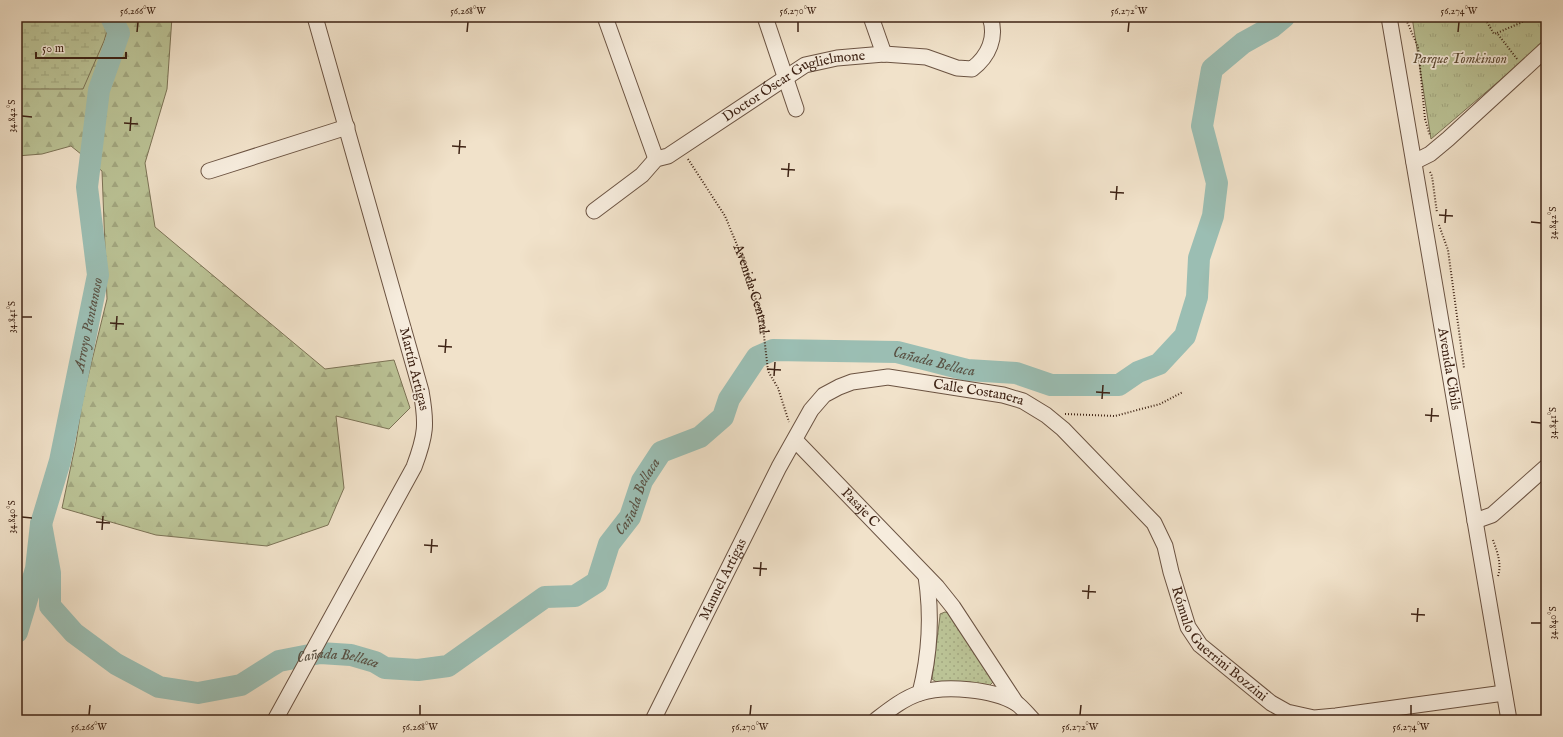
<svg xmlns="http://www.w3.org/2000/svg" width="1563" height="737" font-family="'IM FELL English',serif">
	<style>
		.grass { fill: url(#grass-dots); stroke: #7c7356 }
		.forest { fill: url(#forest-firs); stroke: #7c7356 }
		.wetland { fill: url(#wetland-marsh); stroke: #7c7356 }
		.park { fill: url(#park-tufts); stroke: #7c7356 }
		.lines { fill: none; stroke-linecap: round; stroke-linejoin: round }
		.river { stroke: #9bbeb3; stroke-width: 22 }
		.minor-casing { stroke: #6b5342; stroke-width: 17 }
		.path { stroke: #3e2315; stroke-width: 2; stroke-dasharray: 1 2; stroke-linecap: butt }
		.minor { stroke: #f6ecdd; stroke-width: 15 }
		.ticks { fill: none; stroke: #3e2315; stroke-width: 1.5 }
		.labels { text-anchor: middle; dominant-baseline: central; stroke-width: 3.5; stroke-linejoin: round; paint-order: stroke }
		.park-label { font-size: 14px; font-style: italic; fill: #5d4b35; stroke: #f6ecdd }
		.street-label { font-size: 14px; fill: #3e2315; stroke: #f6ecdd }
		.water-label { font-size: 15px; font-style: italic; fill: #5a5244; stroke: #f6ecdd }
		.neatline { fill: none; stroke: #3e2315; stroke-width: 1.5 }
		.ticks-label { font-size: 10px; text-anchor: middle; fill: #3e2315 }
	</style>
	<defs>
		<pattern id="grass-dots" width="8" height="8" patternUnits="userSpaceOnUse"><rect width="8" height="8" fill="#bbc396"/><path d="M2 2h.1M6 6h.1" fill="none" stroke="#a2a780" stroke-width="1.8" stroke-linecap="round"/></pattern>
		<pattern id="forest-firs" width="22" height="20" patternUnits="userSpaceOnUse"><rect width="22" height="20" fill="#bbc396"/><path d="M5 1l3.5 6h-7zM16 11l3.5 6h-7z" fill="#a2a780"/></pattern>
		<pattern id="wetland-marsh" width="20" height="14" patternUnits="userSpaceOnUse"><rect width="20" height="14" fill="#bbc396"/><path d="M1 5h8M5 5V1M11 12h8M15 12V8" fill="none" stroke="#a2a780"/></pattern>
		<pattern id="park-tufts" width="24" height="20" patternUnits="userSpaceOnUse"><rect width="24" height="20" fill="#bbc396"/><path d="M3 7l-1-3M5 7V3M7 7l1-3M15 17l-1-3M17 17v-4M19 17l1-3" fill="none" stroke="#a2a780"/></pattern>
	</defs>
	<rect width="100%" height="100%" fill="#f1e2ca"/>
	<filter id="stains"><feTurbulence type="fractalNoise" baseFrequency=".005" numOctaves="4"/><feColorMatrix values="0 0 0 0 .2 0 0 0 0 .09 0 0 0 0 .02 0 0 0 .5 -.17"/></filter>
	<radialGradient id="worn" r=".72"><stop offset=".6" stop-color="#630" stop-opacity="0"/><stop offset="1" stop-color="#630" stop-opacity=".3"/></radialGradient>
	<path class="grass" d="M945,612L949,613L995,680L989,686L938,683L932,679L940,616V614Z"/>
	<path class="forest" d="M17,17H172L167,89L145,163L155,227L325,369L394,360L410,408L389,429L336,416L344,488L328,525L267,546L156,535L62,508L76,442L83,397L107,299L102,171L71,146L42,154L17,156Z"/>
	<path class="wetland" d="M17,17H111L104,41L83,89H17Z"/>
	<path class="park" d="M1412,17H1546V41L1431,139Z"/>
	<g class="lines">
		<g class="river">
			<path id="s1" d="M41,524L50,573V606L74,633L116,664L159,687L198,693L241,685L279,661L320,653L351,655L375,662L385,668L418,670L448,666L545,597L575,596L597,582L609,544L630,517L642,481L661,452L700,437L723,417L729,399L757,357L773,350L897,352L967,370L1016,373L1051,385H1119L1138,372L1159,364L1185,336L1197,297L1199,258L1213,216L1217,183L1202,126L1212,69L1243,43L1272,27L1284,17"/>
			<path id="s2" d="M17,632L36,569L41,524L60,461L98,275L87,187L99,90L119,33L111,17"/>
		</g>
		<g class="minor-casing">
			<g id="minor">
				<path d="M605,17L656,159"/>
				<path d="M765,17L796,109"/>
				<path d="M871,17L884,54"/>
				<path id="s4" d="M1389,17L1509,720"/>
				<path d="M1414,162L1430,154L1448,139L1546,49"/>
				<path d="M209,171L347,127"/>
				<path id="s5" d="M594,211L642,175L656,159L668,156L805,65L837,58L884,54L926,57L957,68L972,69C989,56 997,37 990,17"/>
				<path id="s6" d="M795,440L937,587L953,607L1016,703"/>
				<path d="M1475,521L1492,515L1546,467"/>
				<path d="M920,693C930,654 932,615 926,576"/>
				<path d="M275,720L414,467C426,435 427,424 421,391L315,17"/>
				<path id="s7" d="M653,720L779,467L811,410L824,395L839,387L852,382L888,377L1003,395L1023,401L1046,415L1063,429L1154,523L1165,546L1171,572L1188,627L1200,645L1271,703L1287,712L1314,718L1336,716L1504,693"/>
				<path d="M876,720C889,710 904,698 920,693C945,685 993,689 1016,703C1022,707 1028,715 1033,720"/>
			</g>
		</g>
		<g class="path">
			<path d="M1405,17L1418,47L1425,119L1430,136"/>
			<path d="M1484,17L1494,34L1497,33"/>
			<path d="M1517,59L1497,33L1534,17"/>
			<path id="s3" d="M688,159L725,216L742,257L762,318L768,371L778,388L789,422"/>
			<path d="M1430,172L1432,176L1437,213"/>
			<path d="M1439,225L1448,250L1464,368"/>
			<path d="M1065,414L1115,416L1160,404L1183,392"/>
			<path d="M1493,540C1497,551 1502,564 1498,576"/>
		</g>
		<use href="#minor" class="minor"/>
	</g>
	<path class="ticks" d="M137,32L138,22M467,32L468,22M798,32V22M1128,32L1129,22M1458,32L1459,22M22,116L32,117M124,123L138,124M130,131L131,117M452,146L466,147M459,154L460,140M781,169L795,170M788,177L789,163M1110,192L1124,193M1116,200L1117,186M1439,215L1453,216M1531,222L1541,223M1445,223L1446,209M22,317H32M110,323L124,324M116,330L117,316M438,346L452,347M445,353L446,339M767,369L781,370M774,376L775,362M1096,392L1110,393M1102,399L1103,385M1425,415L1439,416M1431,422L1432,408M1531,422L1541,423M22,517L32,518M96,522L110,523M102,530L103,516M424,545L438,546M431,553L432,539M753,568L767,569M760,576L761,562M1082,591L1096,592M1088,599L1089,585M1411,614L1425,615M1417,622L1418,608M1531,623H1541M89,715L90,705M420,715V705M750,715L751,705M1080,715L1081,705M1411,715V705"/>
	<g class="labels">
		<g class="park-label">
			<text x="1460" y="59">Parque Tomkinson</text>
		</g>
		<g class="street-label">
			<text stroke="none"><textPath href="#s5" startOffset="240">Doctor Óscar Guglielmone</textPath></text>
			<text stroke="none"><textPath href="#s3" startOffset="146">Avenida Central</textPath></text>
			<text transform="translate(414 369) rotate(76)">Martín Artigas</text>
			<text stroke="none"><textPath href="#s4" startOffset="357">Avenida Cibils</textPath></text>
			<text stroke="none"><textPath href="#s7" startOffset="527">Calle Costanera</textPath></text>
			<text stroke="none"><textPath href="#s6" startOffset="94">Pasaje C</textPath></text>
			<text stroke="none"><textPath href="#s7" startOffset="157">Manuel Artigas</textPath></text>
			<text stroke="none"><textPath href="#s7" startOffset="894">Rómulo Guerrini Bozzini</textPath></text>
		</g>
		<g class="water-label">
			<text stroke="none"><textPath href="#s2" startOffset="316">Arroyo Pantanoso</textPath></text>
			<text stroke="none"><textPath href="#s1" startOffset="1164">Cañada Bellaca</textPath></text>
			<text stroke="none"><textPath href="#s1" startOffset="792">Cañada Bellaca</textPath></text>
			<text stroke="none"><textPath href="#s1" startOffset="408">Cañada Bellaca</textPath></text>
		</g>
	</g>
	<rect width="1563" height="737" fill="none" stroke="#f1e2ca" stroke-width="44"/>
	<path d="M36 52v6h90v-6" fill="none" stroke="#3e2315" stroke-width="2"/>
	<text x="42" y="52" font-size="12" fill="#3e2315" stroke="#f6ecdd" stroke-width="3" paint-order="stroke">50 m</text>
	<rect x="22" y="22" width="1519" height="693" class="neatline"/>
	<g class="ticks-label">
		<text x="138" y="14">56.266°W</text>
		<text x="468" y="14">56.268°W</text>
		<text x="798" y="14">56.270°W</text>
		<text x="1129" y="14">56.272°W</text>
		<text x="1459" y="14">56.274°W</text>
		<text transform="translate(11 116) rotate(-90)" y="4">34.842°S</text>
		<text transform="translate(1552 223) rotate(-90)" y="4">34.842°S</text>
		<text transform="translate(11 317) rotate(-90)" y="4">34.841°S</text>
		<text transform="translate(1552 423) rotate(-90)" y="4">34.841°S</text>
		<text transform="translate(11 517) rotate(-90)" y="4">34.840°S</text>
		<text transform="translate(1552 623) rotate(-90)" y="4">34.840°S</text>
		<text x="89" y="730">56.266°W</text>
		<text x="420" y="730">56.268°W</text>
		<text x="750" y="730">56.270°W</text>
		<text x="1080" y="730">56.272°W</text>
		<text x="1411" y="730">56.274°W</text>
	</g>
	<rect width="100%" height="100%" filter="url(#stains)"/>
	<rect width="100%" height="100%" fill="url(#worn)"/>
</svg>
